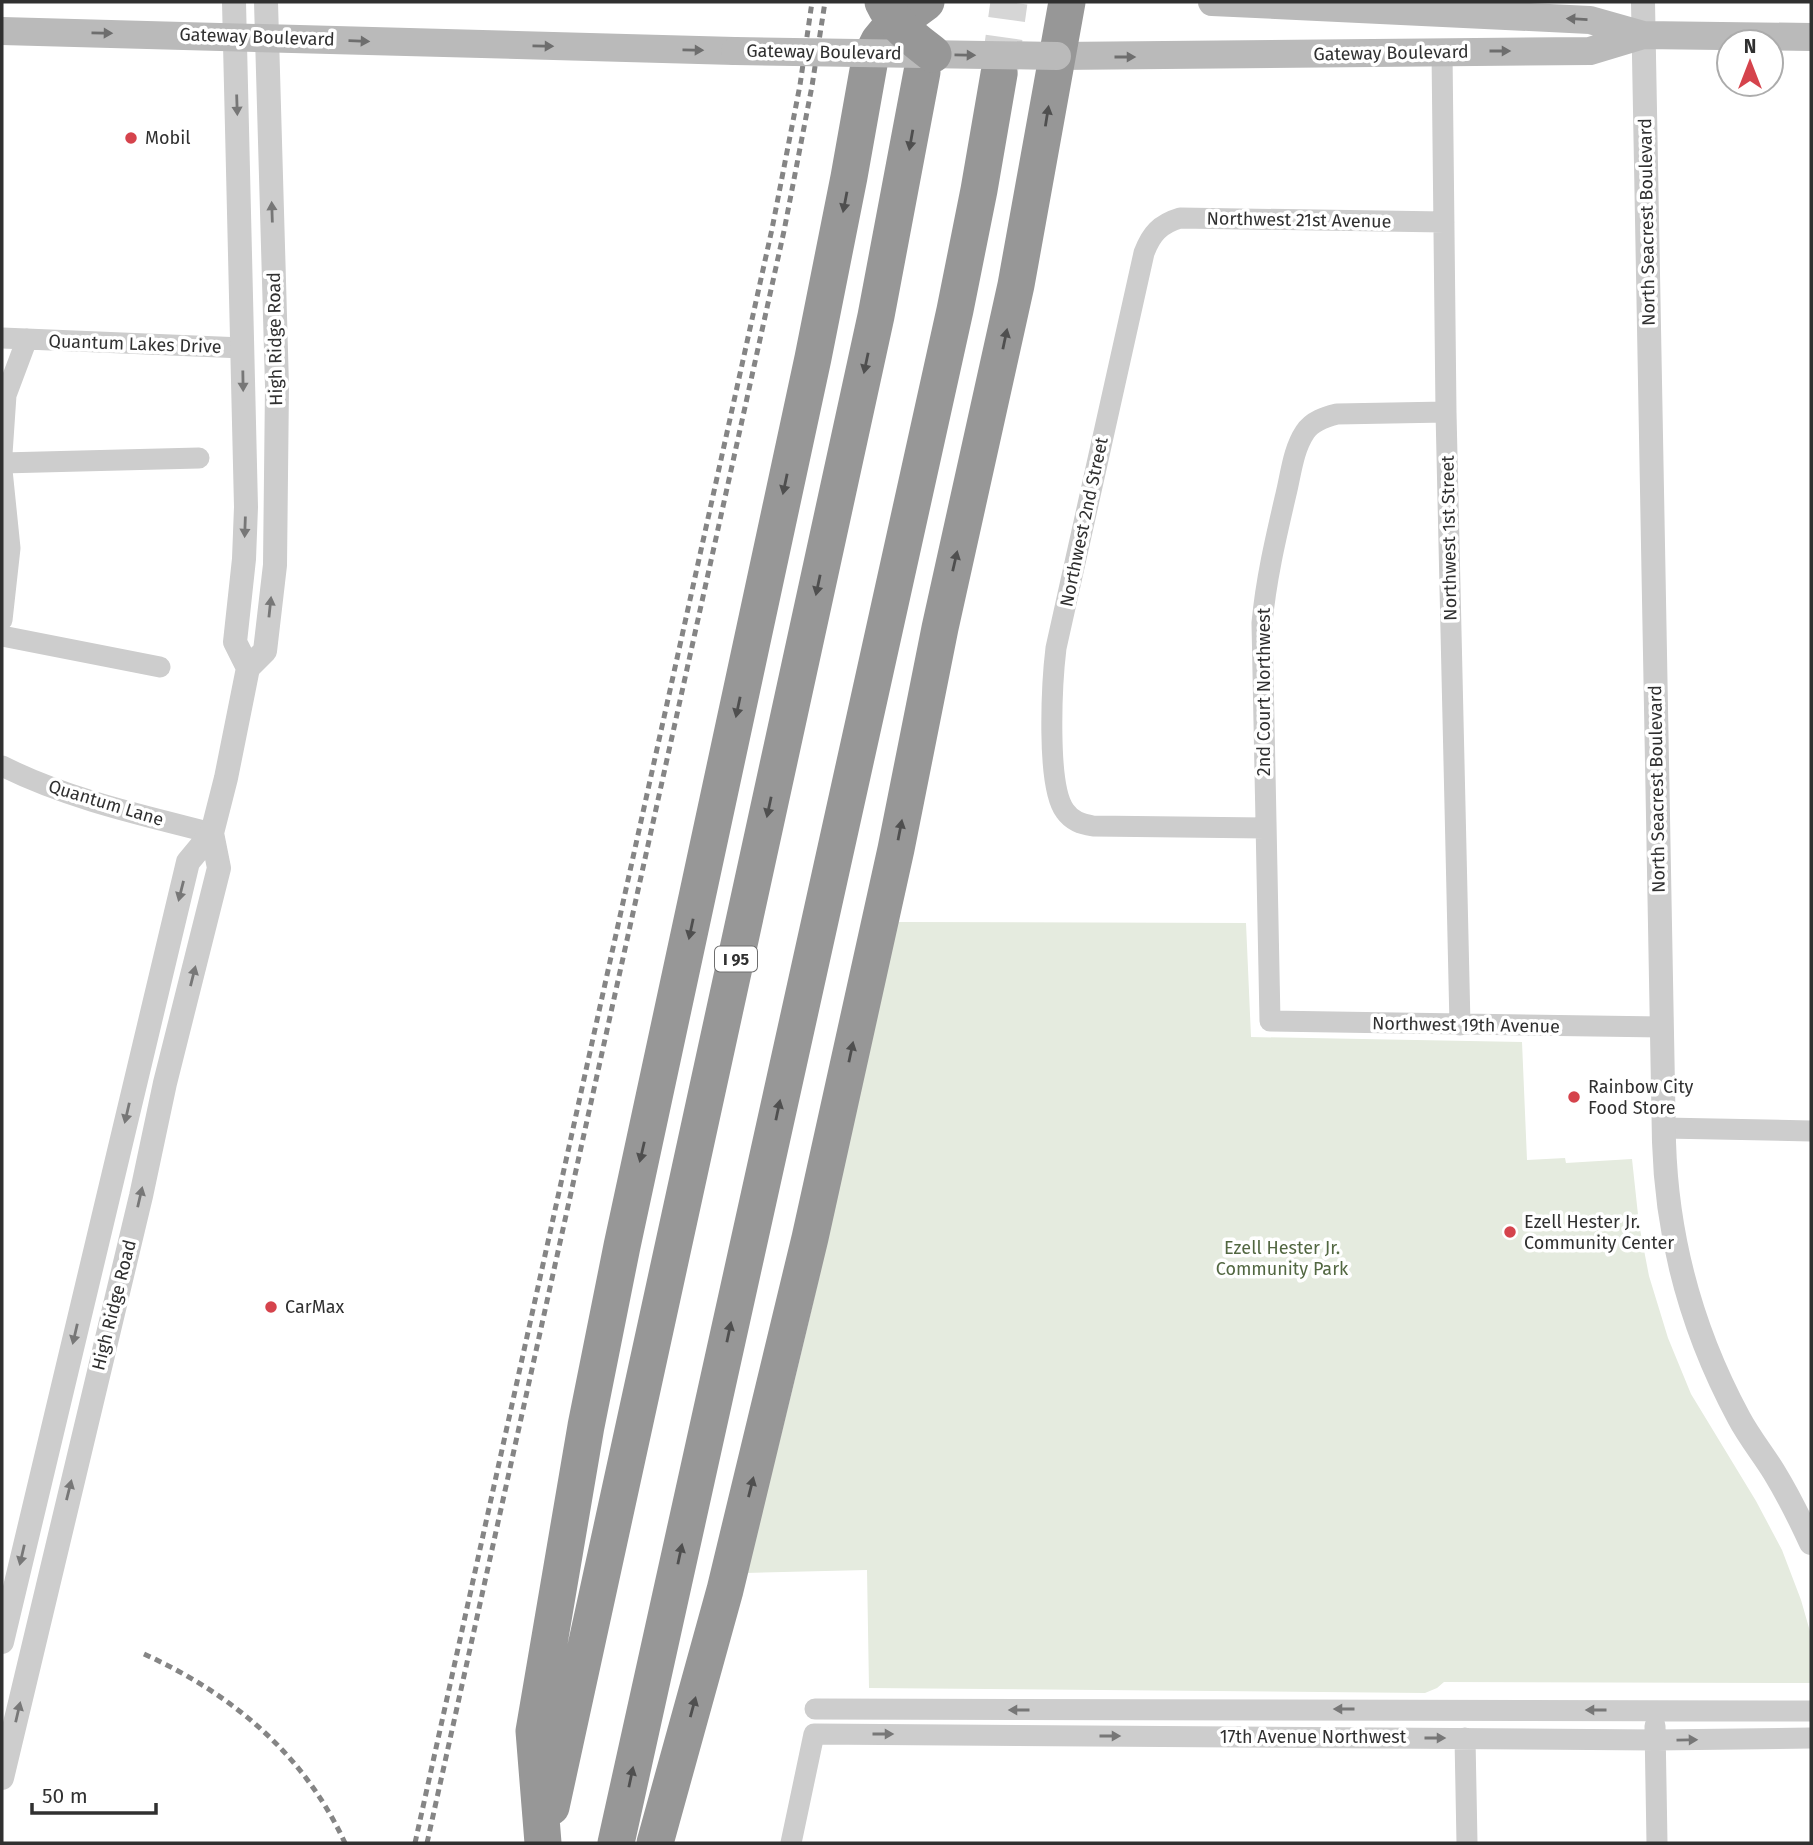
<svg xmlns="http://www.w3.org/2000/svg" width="1813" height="1845" font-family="'Fira Sans',sans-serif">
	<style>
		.green { fill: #e5ebdf }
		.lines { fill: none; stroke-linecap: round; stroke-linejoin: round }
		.motorway-tunnel { stroke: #d6d6d6; stroke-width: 37; stroke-dasharray: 37 18; stroke-linecap: butt }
		.minor { stroke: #cdcdcd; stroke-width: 21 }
		.tertiary { stroke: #cdcdcd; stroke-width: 24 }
		.secondary { stroke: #bababa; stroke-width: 28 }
		.motorway { stroke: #979797; stroke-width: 37 }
		.rail { stroke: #858585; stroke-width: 5; stroke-dasharray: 7 5; stroke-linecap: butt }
		.secondary-bridge { stroke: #bababa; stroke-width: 28 }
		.motorway-bridge { stroke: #979797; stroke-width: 37 }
		.oneway { fill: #6e6e6e }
		.oneway2 { fill: #777 }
		.oneway3 { fill: #4f4f4f }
		.poi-dot { fill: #d5434c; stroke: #fff; stroke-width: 2.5 }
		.labels { text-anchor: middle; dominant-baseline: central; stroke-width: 7; stroke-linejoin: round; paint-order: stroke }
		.shield { fill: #fff; stroke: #6e6e6e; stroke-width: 2 }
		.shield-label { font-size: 16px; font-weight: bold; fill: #303030 }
		.street-label { font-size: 18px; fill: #303030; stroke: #fff }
		.poi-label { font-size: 18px; fill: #303030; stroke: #fff; text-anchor: start }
		.park-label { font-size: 18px; fill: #526741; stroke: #fff }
	</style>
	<rect width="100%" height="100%" fill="#fff"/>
	<path class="green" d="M895,922L1246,923L1251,1037L1522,1042L1527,1160L1565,1158L1566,1163L1632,1159L1639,1224L1649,1276L1668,1338L1691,1394L1756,1501L1782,1550L1801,1600L1811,1635V1683L1444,1682L1437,1688L1425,1693L869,1688L867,1570L745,1573C804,1357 851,1140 895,922Z"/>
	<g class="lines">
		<path class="motorway-tunnel" d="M999,74L1009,2"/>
		<path class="minor" d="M1442,51L1446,412L1460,1025
			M2,338L243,348
			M1446,412L1337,414C1325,417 1312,421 1305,432C1293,450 1291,474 1286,494C1276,537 1266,579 1262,623L1270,1021L1662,1027
			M2,454L6,395L27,339
			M2,463L199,458
			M2,470L10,548L2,620
			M2,636L160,667
			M2,766C68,799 141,815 212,833
			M1265,828L1093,826C1081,824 1072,821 1065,811C1046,786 1052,681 1056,648L1144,253C1151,234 1160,224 1180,218L1444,222
			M1664,1128L1811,1131
			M815,1709L1811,1711
			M1655,1726L1657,1843
			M1465,1738L1467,1843
			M791,1843L814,1734L1656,1740L1811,1738"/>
		<path class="tertiary" d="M234,2L246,507L244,559L235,642L248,668
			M1643,2L1664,1142C1667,1241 1692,1331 1739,1418C1749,1437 1763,1454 1774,1472C1788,1495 1800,1519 1811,1543
			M2,1642L188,862L212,833L226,778L248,668L265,651L275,565L277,386L266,2
			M2,1778L141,1196L165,1083L219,868L212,833"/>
		<path class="secondary" d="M1212,2L1590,20L1643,35L1811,37
			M2,31L735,51
			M1057,56L1590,51L1643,35"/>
		<path class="motorway" d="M551,1807L876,316L922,72
			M543,1843L534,1731L586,1426L622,1246L813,358L849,177L870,59L879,41L888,30L926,2
			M616,1843L955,310L979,190L999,74
			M655,1843L725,1590L810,1238L896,849L940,628L1016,285L1067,2"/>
		<path class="rail" d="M144,1654C232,1694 304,1754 345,1843
			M415,1843L772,229L800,85L812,2
			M427,1843L784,231L812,86L825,2"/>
		<path class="secondary-bridge" d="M735,51L1057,56"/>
		<path class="motorway-bridge" d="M883,2C893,24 914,39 933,54"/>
	</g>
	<defs><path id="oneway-solid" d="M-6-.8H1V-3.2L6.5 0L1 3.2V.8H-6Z" transform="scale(1.75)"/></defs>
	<g class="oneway">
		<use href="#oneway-solid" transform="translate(1577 19) rotate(-177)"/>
		<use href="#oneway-solid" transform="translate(102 33) rotate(1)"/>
		<use href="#oneway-solid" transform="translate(359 41) rotate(2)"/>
		<use href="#oneway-solid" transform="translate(543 46) rotate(1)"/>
		<use href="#oneway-solid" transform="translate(693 50) rotate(1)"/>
		<use href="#oneway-solid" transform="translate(1500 51)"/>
		<use href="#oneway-solid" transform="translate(965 55) rotate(1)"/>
		<use href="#oneway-solid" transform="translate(1125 57)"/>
	</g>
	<g class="oneway2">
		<use href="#oneway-solid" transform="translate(237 105) rotate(88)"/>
		<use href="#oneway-solid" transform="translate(272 212) rotate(-92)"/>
		<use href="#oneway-solid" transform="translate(243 381) rotate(89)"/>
		<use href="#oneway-solid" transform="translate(245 527) rotate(92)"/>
		<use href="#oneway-solid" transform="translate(270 607) rotate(-84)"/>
		<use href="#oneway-solid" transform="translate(181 891) rotate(104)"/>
		<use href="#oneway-solid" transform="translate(193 976) rotate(-76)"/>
		<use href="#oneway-solid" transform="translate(127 1113) rotate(103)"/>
		<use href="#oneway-solid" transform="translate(140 1197) rotate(-77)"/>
		<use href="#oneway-solid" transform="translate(75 1334) rotate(103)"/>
		<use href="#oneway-solid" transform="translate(69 1490) rotate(-76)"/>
		<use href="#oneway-solid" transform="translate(22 1555) rotate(103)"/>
		<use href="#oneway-solid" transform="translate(1344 1709) rotate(180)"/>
		<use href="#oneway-solid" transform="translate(1019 1710) rotate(-180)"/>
		<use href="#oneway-solid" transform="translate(1596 1710) rotate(-180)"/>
		<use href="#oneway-solid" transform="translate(18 1712) rotate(-77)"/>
		<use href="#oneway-solid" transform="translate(883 1734)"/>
		<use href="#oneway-solid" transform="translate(1110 1736)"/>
		<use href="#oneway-solid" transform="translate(1435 1738)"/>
		<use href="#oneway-solid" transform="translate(1687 1740) rotate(-1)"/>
	</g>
	<g class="oneway3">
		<use href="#oneway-solid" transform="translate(1047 116) rotate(-81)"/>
		<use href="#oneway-solid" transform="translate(911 140) rotate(100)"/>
		<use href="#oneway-solid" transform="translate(845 202) rotate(101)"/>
		<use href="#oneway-solid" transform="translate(1005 339) rotate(-78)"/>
		<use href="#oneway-solid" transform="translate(866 363) rotate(102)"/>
		<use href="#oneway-solid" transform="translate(785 484) rotate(102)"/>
		<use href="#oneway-solid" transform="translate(955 561) rotate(-77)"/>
		<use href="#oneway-solid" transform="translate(818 585) rotate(102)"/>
		<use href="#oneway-solid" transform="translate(738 707) rotate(102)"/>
		<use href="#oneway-solid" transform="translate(769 807) rotate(102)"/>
		<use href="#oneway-solid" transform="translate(900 830) rotate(-79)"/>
		<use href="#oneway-solid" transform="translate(691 929) rotate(102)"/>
		<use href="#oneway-solid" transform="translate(851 1052) rotate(-78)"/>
		<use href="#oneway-solid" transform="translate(778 1110) rotate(-78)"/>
		<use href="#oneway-solid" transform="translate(642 1152) rotate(103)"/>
		<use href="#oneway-solid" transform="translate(729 1332) rotate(-78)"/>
		<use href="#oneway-solid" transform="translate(751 1487) rotate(-76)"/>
		<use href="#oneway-solid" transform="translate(680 1554) rotate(-78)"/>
		<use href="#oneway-solid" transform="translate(693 1707) rotate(-75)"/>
		<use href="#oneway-solid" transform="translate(631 1777) rotate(-78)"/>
	</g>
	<g class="poi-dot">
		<circle cx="131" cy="138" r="7"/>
		<circle cx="1574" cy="1097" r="7"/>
		<circle cx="1510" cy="1232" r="7"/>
		<circle cx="271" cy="1307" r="7"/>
	</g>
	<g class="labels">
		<rect class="shield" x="715" y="946.5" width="42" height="25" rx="5"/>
		<g class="shield-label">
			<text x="736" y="959">I 95</text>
		</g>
		<g class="street-label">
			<text transform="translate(257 37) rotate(2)">Gateway Boulevard</text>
			<text transform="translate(824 52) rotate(1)">Gateway Boulevard</text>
			<text transform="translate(1391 53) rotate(-1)">Gateway Boulevard</text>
			<text transform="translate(1299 220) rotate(1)">Northwest 21st Avenue</text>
			<text transform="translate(1647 222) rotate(-91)">North Seacrest Boulevard</text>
			<text transform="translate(275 339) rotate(-91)">High Ridge Road</text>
			<text transform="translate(135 344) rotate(2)">Quantum Lakes Drive</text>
			<text transform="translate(1084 522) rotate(-78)">Northwest 2nd Street</text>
			<text transform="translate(1449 538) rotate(-91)">Northwest 1st Street</text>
			<text transform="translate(1264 692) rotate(-90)">2nd Court Northwest</text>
			<text transform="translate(1657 789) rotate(-91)">North Seacrest Boulevard</text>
			<text transform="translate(106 803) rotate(17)">Quantum Lane</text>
			<text transform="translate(1466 1025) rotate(1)">Northwest 19th Avenue</text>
			<text transform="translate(114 1305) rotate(-76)">High Ridge Road</text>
			<text x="1313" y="1737">17th Avenue Northwest</text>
		</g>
		<g class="poi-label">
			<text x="145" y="138">Mobil</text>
			<text x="1588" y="1087">Rainbow City<tspan x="1588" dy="21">Food Store</tspan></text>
			<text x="1524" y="1222">Ezell Hester Jr.<tspan x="1524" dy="21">Community Center</tspan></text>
			<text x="285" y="1307">CarMax</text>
		</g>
		<g class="park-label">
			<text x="1282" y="1248">Ezell Hester Jr.<tspan x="1282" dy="21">Community Park</tspan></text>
		</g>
	</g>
	<rect width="1813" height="1845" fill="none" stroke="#303030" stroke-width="7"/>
	<g transform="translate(1750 63)"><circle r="33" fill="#ffffff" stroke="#acacac" stroke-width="2"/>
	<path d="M0-5L12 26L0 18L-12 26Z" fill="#d5434c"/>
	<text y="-10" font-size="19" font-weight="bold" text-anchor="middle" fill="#303030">N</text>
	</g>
	<path d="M32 1803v10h124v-10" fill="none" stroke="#303030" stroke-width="3.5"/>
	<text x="42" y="1803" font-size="21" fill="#303030" stroke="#ffffff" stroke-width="5" paint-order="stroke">50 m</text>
</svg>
